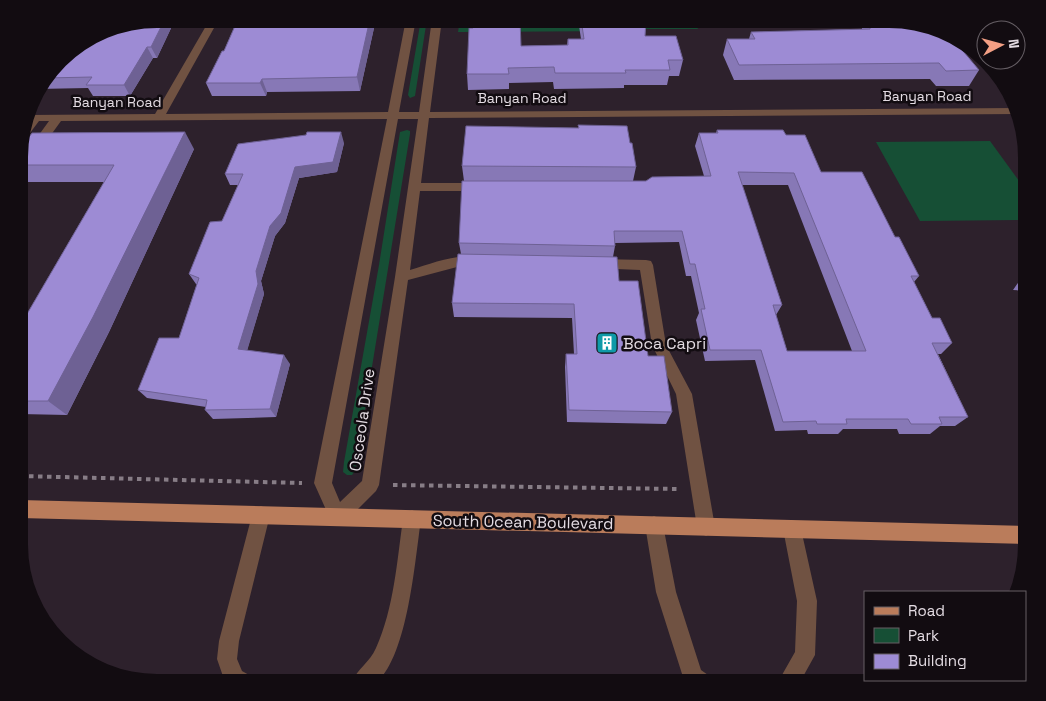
<svg xmlns="http://www.w3.org/2000/svg" width="1046" height="701" font-family="'Space Grotesk',sans-serif">
	<style>
		.green { fill: #164f35 }
		.lines { fill: none; stroke-linecap: round; stroke-linejoin: round }
		.path { stroke: #877d86; stroke-width: 4; stroke-dasharray: 4.5 4.5; stroke-linecap: butt }
		.minor { fill: #705242; fill-rule: evenodd }
		.major { fill: #ba7c5b; fill-rule: evenodd }
		.wall { fill: #8778b6; fill-rule: evenodd }
		.shaded-wall { fill: #6e6194 }
		.building { fill: #9d8bd4; stroke: #6e6194; fill-rule: evenodd }
		.labels { text-anchor: middle; dominant-baseline: central; stroke-width: 5; stroke-linejoin: round; paint-order: stroke }
		.far-street-label { font-size: 14px; fill: #e4dce3; stroke: #120c11 }
		.poi-label { font-size: 16px; fill: #e4dce3; stroke: #120c11; text-anchor: start }
		.street-label { font-size: 16px; fill: #e4dce3; stroke: #120c11 }
	</style>
	<rect width="100%" height="100%" fill="#2d212c"/>
	<path class="green" d="M421,19H427L415,96L410,98L408,95Z
		M460,19H554V22L592,23L619,31L458,32Z
		M622,19H694L698,29H624Z
		M407,130L410,131V134L355,471L352,475H347L343,472L344,462L379,265L400,132Z
		M990,141L1027,192V220L920,221L876,142Z"/>
	<g class="lines">
		<path class="path" d="M20,476L302,483
			M393,485L677,489"/>
		<path class="minor" d="M210,19H219L166,114L388,112L406,19H416L399,112H419L432,19H442L430,112L1016,108L1018,114L429,118L421,183H482L488,187L482,191H420L410,270C432,264 457,252 480,259L482,263L480,267H457L408,280L379,485L376,491L344,523L338,526L332,523L314,483L387,119L61,121L24,172L20,173V161L49,121H39L24,141L20,142L28,115L155,114ZM398,119H418L395,277L362,481L340,502L332,483Z
			M598,259L646,260L651,261L653,265L666,345L692,394L715,527L712,533L706,536L700,533L697,527L676,394L652,345L640,270L593,268L591,264L593,260Z
			M261,506L267,509L270,515L239,641L237,659L242,671L249,675L252,682H225L217,659L219,641L252,515L255,509Z
			M412,510L418,513L421,519C415,560 408,654 377,682H352C357,669 370,662 376,648C394,608 397,561 403,519L406,513Z
			M654,516L660,519L663,525L676,592L701,670L708,675L711,682H685L683,677L656,592L645,525L648,519Z
			M792,520L798,523L801,529L817,601L815,655L800,682H778L795,652L797,601L783,529L786,523Z"/>
		<path class="major" d="M20,500L1027,526V544L20,518Z"/>
	</g>
	<path class="wall" d="M157,19H178L175,24H173L157,58H153L130,96H93L88,88L37,89L66,53Z
		M238,19H376L360,91L267,92L266,96H212L206,83L224,51Z
		M578,19H646L645,36L683,60L679,76H669L667,85H624V88L554,89L553,82L509,83V89L468,90L467,74L473,28L521,46L567,45L568,39H581Z
		M862,19H898L979,70L969,86H936L930,79L734,80L723,55L727,39H749L751,32L862,29Z
		M578,125L630,143L636,167L633,181H646L704,176L695,146L699,133H716L717,130L786,135L821,172L895,237L919,276L914,282L932,318L952,343L941,354H938L968,417L955,426H940L930,434H899L897,429H843L838,434H808L807,430L775,431L755,360L705,361L696,320L699,313L691,276H686L679,242L615,243V246L613,257L619,281L648,356L672,412L666,424L567,422L565,367L566,354H574L572,318L454,317L452,303L461,254L459,243L464,181L462,166L578,128ZM742,185H788L852,351H787L776,315L782,305Z
		M344,143L337,172L299,178L285,223L275,236L261,281L264,294L247,350L290,364L276,417L213,419L205,410L206,407L147,398L138,390L179,338L197,284H196L189,274L222,221L238,185H230L225,174Z
		M20,149H194L109,332L67,415L20,414V326L104,182H24L20,178Z
		M1027,270V291L1013,290Z
		M870,680H900L890,682H871Z"/>
	<path class="shaded-wall" d="M165,19H171L173,24L157,58L151,47Z
		M173,19H178L175,24Z
		M370,19H376L360,91L357,77Z
		M147,47L153,58L130,96L124,85Z
		M262,79L267,92L266,96L260,83Z
		M185,132L194,149L109,332L67,415L48,401Z
		M341,132L344,143L337,172L299,178L285,223L275,236L261,281L264,294L245,358L238,349L256,271L270,226L295,167Z
		M284,355L290,364L276,417L270,409Z"/>
	<path class="building" d="M157,19H165L151,47H147L124,85H86L92,77L45,78L66,53L112,26Z
		M238,19H370L357,77L262,79L260,83H206L222,51H224Z
		M473,19H520L521,46L568,45V39H584L581,19H646L645,36H676L683,60H668L670,70H625L626,73H555L554,67L508,68L509,74H467L469,28H473Z
		M870,19H898L953,39L979,70L946,71L939,63L739,65L727,39H755L751,32L870,29Z
		M578,125L627,126L630,143H632L636,167L462,166L466,126L579,128Z
		M717,130H783L786,135H805L821,172H862L895,237H899L919,276H911L932,318H940L952,343H932L968,417H939L942,424H911L908,419H846L847,424H817L816,421L783,422L761,350H710L701,309H705L695,264H690L682,231H614L615,246L459,243L462,181H646L652,177L711,176L699,133H718ZM738,172L794,173L866,351H787L773,305H782Z
		M185,132L93,317L48,401H20V326L114,165H20V149L32,133Z
		M307,132H341L333,162L295,167L281,213L270,226L256,271L258,284L238,349L284,355L270,409L205,410L207,400L138,390L159,338H179L199,278L189,274L210,222L222,221L243,174H225L238,144L306,135Z
		M458,254L617,257L619,281H638L648,356H664L672,412L569,410L566,354H577L574,304L452,303Z"/>
	<defs>
		<g id="building-square" transform="scale(1.125)"><rect x="-9" y="-9" width="18" height="18" rx="4" fill="#0f9aa8" stroke="#120c11"/><path d="M-4-6H4V6H1V3H-1V6H-4ZM-2.5-4.3h1.7v1.8h-1.7ZM.8-4.3h1.7v1.8H.8ZM-2.5-1h1.7V.8h-1.7ZM.8-1h1.7V.8H.8Z" fill="#fff"/></g>
	</defs>
	<g fill-rule="evenodd">
		<use href="#building-square" x="607" y="343"/>
	</g>
	<g class="labels">
		<g class="far-street-label">
			<text x="927" y="96">Banyan Road</text>
			<text x="522" y="98">Banyan Road</text>
			<text x="117" y="102">Banyan Road</text>
		</g>
		<g class="poi-label">
			<text x="623" y="343">Boca Capri</text>
		</g>
		<g class="street-label">
			<text transform="translate(362 420) rotate(-82)">Osceola Drive</text>
			<text transform="translate(523 522) rotate(1)">South Ocean Boulevard</text>
		</g>
	</g>
	<path d="M0 0H1046V701H0ZM157 28H889A129 129 0 0 1 1018 157V545A129 129 0 0 1 889 674H157A129 129 0 0 1 28 545V157A129 129 0 0 1 157 28Z" fill="#120c11" fill-rule="evenodd"/>
	<rect x="864" y="591" width="162" height="90" fill="#120c11" stroke="#665f65"/>
	<rect x="874" y="607" width="25" height="8" fill="#ba7c5b" stroke="#665f65"/>
	<text x="908" y="616" font-size="15" fill="#e4dce3">Road</text>
	<rect x="874" y="628" width="25" height="15" fill="#164f35" stroke="#665f65"/>
	<text x="908" y="641" font-size="15" fill="#e4dce3">Park</text>
	<rect x="874" y="654" width="25" height="15" fill="#9d8bd4" stroke="#665f65"/>
	<text x="908" y="666" font-size="15" fill="#e4dce3">Building</text>
	<g transform="translate(1001 45) rotate(84)"><circle r="24" fill="#120c11" stroke="#665f65"/>
	<path d="M0-4L9 19L0 12L-9 19Z" fill="#f39f84"/>
	<text y="-8" font-size="14" font-weight="bold" text-anchor="middle" fill="#e4dce3">N</text>
	</g>
</svg>
